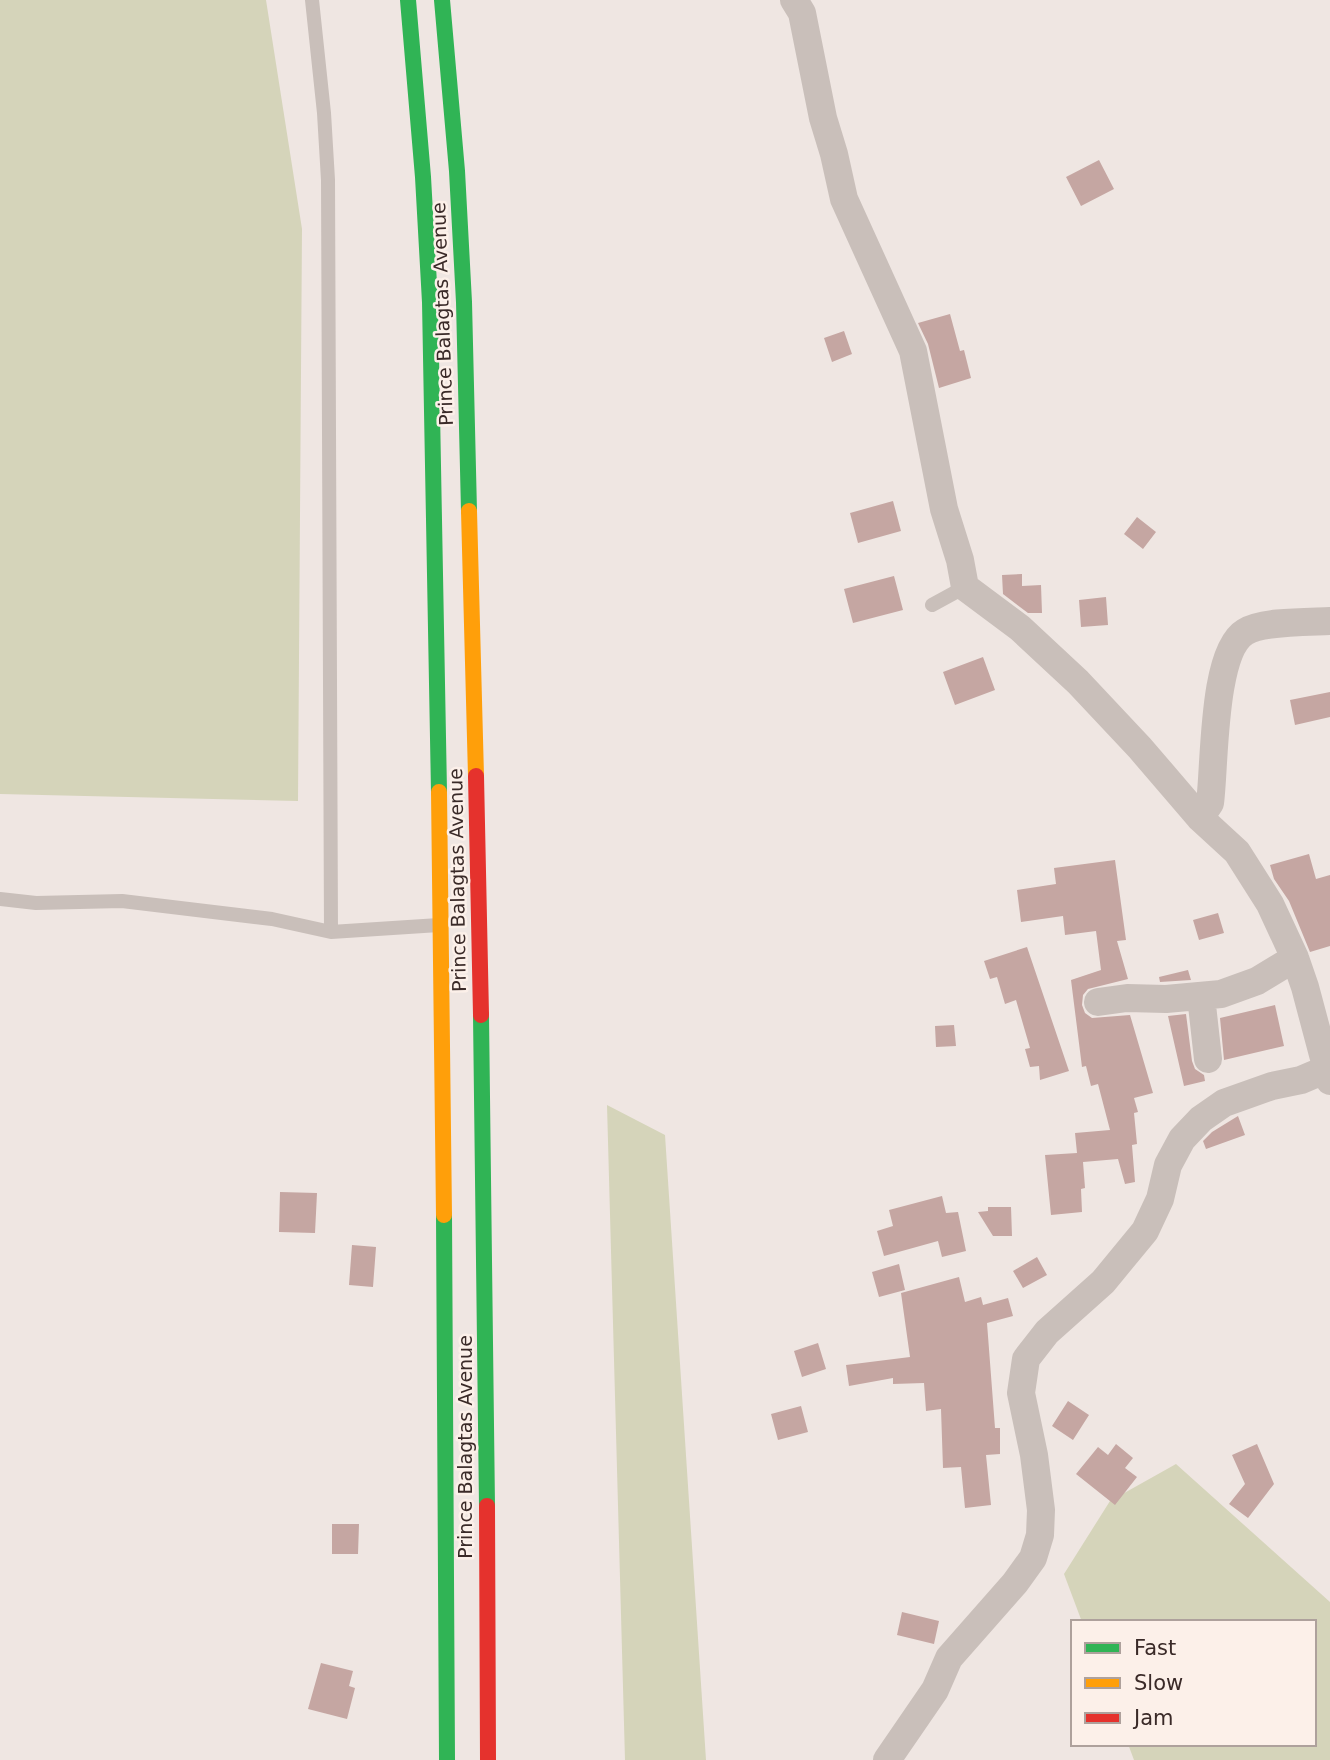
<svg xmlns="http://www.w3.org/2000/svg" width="1330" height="1760" font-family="'DejaVu Sans',sans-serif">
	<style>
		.green { fill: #d5d4ba }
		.building { fill: #c5a6a2 }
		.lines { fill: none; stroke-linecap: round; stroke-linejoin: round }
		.lane { stroke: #c9bfba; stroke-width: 14 }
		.street { stroke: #c9bfba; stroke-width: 28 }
		.fast { stroke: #30b455; stroke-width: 16 }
		.slow { stroke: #ff9f0a; stroke-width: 16 }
		.jam { stroke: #e5322d; stroke-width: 16 }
		.labels { text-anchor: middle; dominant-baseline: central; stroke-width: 5; stroke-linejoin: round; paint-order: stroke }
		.street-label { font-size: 19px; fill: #3a2a28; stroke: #fcf0e9 }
	</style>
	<rect width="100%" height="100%" fill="#efe6e2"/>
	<path class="green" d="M0,0H266L302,229L298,801L0,794Z
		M607,1105L665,1135L706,1760H625Z
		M1176,1464L1330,1602V1760H1134L1128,1744H1314V1622H1082L1064,1574L1110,1501Z"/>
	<path class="building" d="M1099,160L1114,189L1081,206L1066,177Z
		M950,314L960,351L964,350L971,378L939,388L928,344L918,323Z
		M844,331L852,354L832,362L824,338Z
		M893,501L901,531L858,543L850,513Z
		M1137,517L1156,532L1143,549L1124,534Z
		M1022,574V586L1041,585L1042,613H1028L1003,594L1002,575Z
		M894,576L903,610L853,623L844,589Z
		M1106,597L1108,625L1081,627L1079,600Z
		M983,657L995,690L955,705L943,672Z
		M1330,692V717L1295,725L1290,700Z
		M1309,854L1316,879L1330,875V946L1310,952L1289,901L1274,879L1270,865Z
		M1115,860L1126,940L1117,941L1128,979L1088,989L1083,995L1082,1005L1085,1013L1092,1018L1130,1015L1153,1093L1134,1098L1138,1112L1134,1113L1137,1144L1132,1145L1135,1182L1125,1184L1118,1159L1083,1162L1085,1188L1081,1189L1082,1212L1051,1215L1045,1155L1077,1153L1075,1133L1110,1130L1098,1084L1091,1086L1086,1066L1082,1067L1071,980L1101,970L1096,931L1065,935L1063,916L1021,922L1017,890L1056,884L1054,868Z
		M1218,913L1224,933L1199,940L1193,920Z
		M1027,947L1069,1071L1040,1080L1039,1066L1030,1067L1025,1049L1030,1048L1016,1000L1005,1004L997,977L990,979L984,961Z
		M1188,970L1191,980L1160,982L1159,977Z
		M1275,1005L1284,1046L1224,1060L1220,1018Z
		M1186,1014L1192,1061L1195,1069L1204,1075L1205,1081L1184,1086L1168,1016Z
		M954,1025L956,1046L936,1047L935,1026Z
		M1238,1116L1245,1135L1206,1149L1203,1141L1212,1132Z
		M280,1192L317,1193L315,1233L279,1232Z
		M942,1196L946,1213L958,1212L966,1251L942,1257L938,1241L884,1256L877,1231L893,1226L889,1210Z
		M988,1207H1011L1012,1236H993L978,1212L988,1211Z
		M352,1245L376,1247L373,1287L349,1285Z
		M1037,1257L1047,1275L1023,1288L1013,1271Z
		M899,1264L905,1290L879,1297L872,1272Z
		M959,1277L965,1302L981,1297L983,1305L1008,1298L1013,1316L987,1323L995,1428H1000V1454L986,1455L991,1505L965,1508L961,1467L943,1468L941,1409L926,1411L924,1383L893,1384V1378L849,1386L846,1365L910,1357L901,1293Z
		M818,1343L826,1369L802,1377L794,1351Z
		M1068,1401L1089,1415L1073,1440L1052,1426Z
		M801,1406L808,1432L778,1440L771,1414Z
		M1116,1444L1133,1458L1125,1468L1137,1477L1115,1505L1076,1474L1098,1447L1108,1455Z
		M1257,1444L1274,1484L1248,1518L1229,1504L1245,1484L1232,1455Z
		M332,1524H359L358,1554H332Z
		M902,1612L939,1621L934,1644L897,1635Z
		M321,1663L353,1671L349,1686L355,1688L347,1719L308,1709Z"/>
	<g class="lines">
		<path class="lane" d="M312,0L324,113L328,180L331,932
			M932,605L965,587
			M0,899L36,903L122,901L272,919L331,932L439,925"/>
		<path class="street" d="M794,0L802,13L823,118L834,154L844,199L913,351L944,509L960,560L965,587L1020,628L1078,682L1140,748L1200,818L1237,852L1270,904L1295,958L1305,987L1330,1081
			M1200,818L1210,803C1215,766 1212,652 1245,632C1262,621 1309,622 1330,621
			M1201,996L1208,1059
			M1098,1002L1127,998L1166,999L1221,994L1257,981L1295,958
			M887,1760L935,1690L949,1658L1015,1583L1033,1558L1040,1535L1041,1510L1034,1455L1021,1393L1026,1359L1047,1332L1103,1282L1145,1231L1160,1199L1168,1165L1182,1139L1201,1119L1224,1103L1272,1086L1301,1080L1327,1069"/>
		<path class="fast" d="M408,0L423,177L430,302L439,792
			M442,0L457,171L464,302L469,511
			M481,1015L487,1506
			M444,1215L447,1760"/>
		<path class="slow" d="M469,511L476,776
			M439,792L444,1215"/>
		<path class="jam" d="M476,776L481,1015
			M487,1506L488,1760"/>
	</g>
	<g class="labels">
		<g class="street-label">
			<text transform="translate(442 314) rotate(-92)">Prince Balagtas Avenue</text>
			<text transform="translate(457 880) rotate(-91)">Prince Balagtas Avenue</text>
			<text transform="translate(465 1447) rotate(-90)">Prince Balagtas Avenue</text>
		</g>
	</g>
	<rect x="1071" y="1620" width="245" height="126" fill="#fcf0e9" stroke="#aea19c" stroke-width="2"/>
	<rect x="1085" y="1643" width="35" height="10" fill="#30b455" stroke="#aea19c" stroke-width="2"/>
	<text x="1134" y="1655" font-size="21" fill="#3a2a28">Fast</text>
	<rect x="1085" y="1678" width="35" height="10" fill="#ff9f0a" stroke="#aea19c" stroke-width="2"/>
	<text x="1134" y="1690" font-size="21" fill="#3a2a28">Slow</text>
	<rect x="1085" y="1713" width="35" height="10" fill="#e5322d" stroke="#aea19c" stroke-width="2"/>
	<text x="1134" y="1725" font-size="21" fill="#3a2a28">Jam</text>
</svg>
